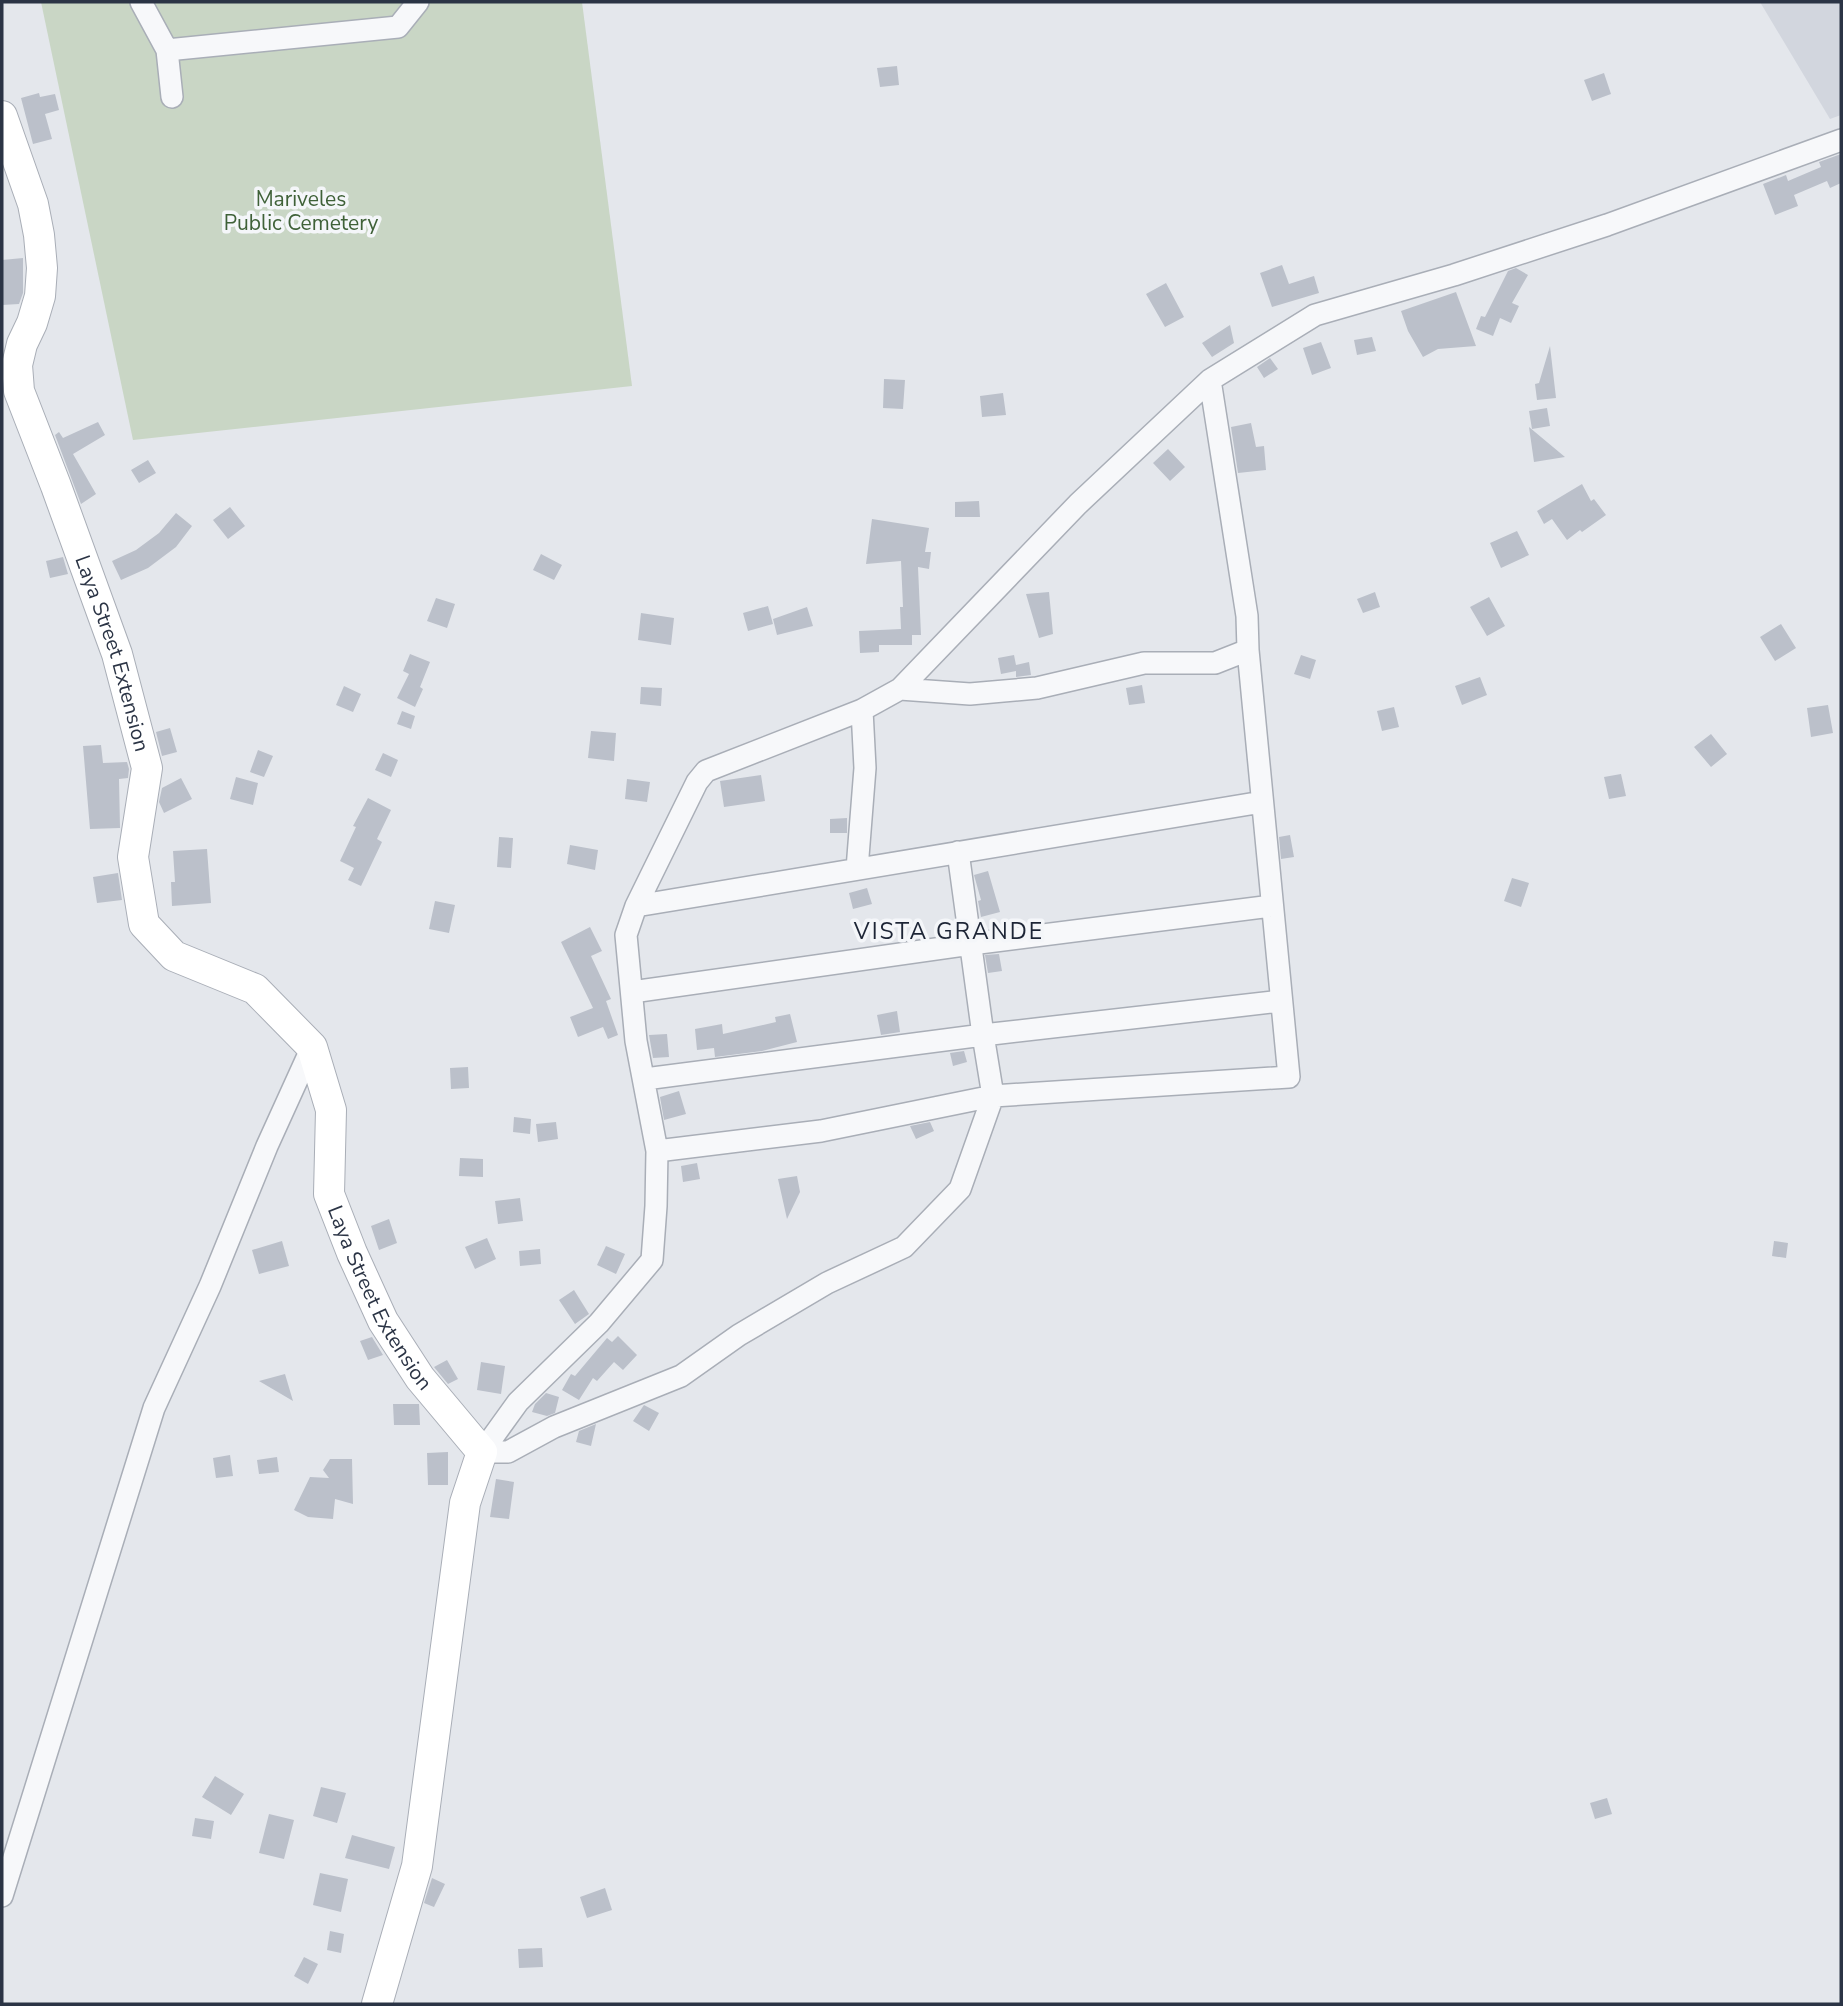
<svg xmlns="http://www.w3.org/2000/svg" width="1843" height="2006" font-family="'Nunito Sans',sans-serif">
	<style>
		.built { fill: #d2d6de }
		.green { fill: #c9d6c5 }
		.building { fill: #bbc0ca }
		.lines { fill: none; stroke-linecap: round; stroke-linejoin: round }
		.street-casing { stroke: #a9aeb7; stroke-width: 24 }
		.secondary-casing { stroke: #a9aeb7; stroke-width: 32 }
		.street { stroke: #f7f8fa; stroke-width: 21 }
		.secondary { stroke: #fff; stroke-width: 30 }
		.labels { text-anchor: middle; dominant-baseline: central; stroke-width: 7; stroke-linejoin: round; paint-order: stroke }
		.park-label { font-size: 21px; fill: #3f6138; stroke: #f4f6f9 }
		.street-label { font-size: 21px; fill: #2b3445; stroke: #f4f6f9 }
		.neighbourhood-label { font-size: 23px; letter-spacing: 2px; fill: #1d2536; stroke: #f4f6f9 }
	</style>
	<rect width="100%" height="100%" fill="#e4e7ec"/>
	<path class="built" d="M1760,2H1841V115L1830,119Z"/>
	<path class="green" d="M41,2H582L632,386L133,440Z"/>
	<path class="building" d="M897,66L899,85L880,87L877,68Z
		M1604,73L1611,94L1592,101L1584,80Z
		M39,93L40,97L55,94L59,110L45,114L52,139L33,144L21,98Z
		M1841,154V183L1830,188L1827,181L1794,195L1798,206L1775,215L1763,184L1786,175L1788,181L1821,167L1819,162Z
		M23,258V293L19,304L2,305V260Z
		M1282,265L1289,284L1314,276L1319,293L1272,307L1260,273Z
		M1516,268L1528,275L1512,303L1519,306L1511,323L1500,318L1493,336L1476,329L1481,316L1485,317L1508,271Z
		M1166,283L1184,317L1165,327L1146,294Z
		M1456,292L1476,346L1438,349L1423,357L1408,331L1401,311Z
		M1230,325L1234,343L1212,357L1202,343Z
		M1372,337L1376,351L1357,355L1354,340Z
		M1321,342L1331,368L1312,375L1303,348Z
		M1550,346L1556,398L1537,400L1535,384L1539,383Z
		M1270,358L1278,369L1264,378L1257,367Z
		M884,379L905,380L903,409L883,408Z
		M1003,393L1006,415L982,417L980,396Z
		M1547,408L1550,426L1532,429L1529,411Z
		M98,422L105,435L73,454L96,494L81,504L55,435L59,432L63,438Z
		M1251,423L1256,447L1264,446L1266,470L1238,473L1231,427Z
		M1529,427L1565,457L1534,462Z
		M1168,449L1185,467L1170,481L1153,463Z
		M148,460L156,473L139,483L131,470Z
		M1582,484L1591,501L1594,499L1606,515L1582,532L1580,530L1567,540L1552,519L1544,524L1537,511Z
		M979,501L980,517H955V502Z
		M230,507L245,526L228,539L213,520Z
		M176,513L192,526L176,547L148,568L121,580L112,561L136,550L159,533Z
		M872,519L929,528L925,552H931L929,569L918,567L921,635H912V645H879V652L860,653L859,631L901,629L900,607H903L901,561L866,564Z
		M1517,531L1529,555L1501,568L1490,543Z
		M541,554L562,565L554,580L533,570Z
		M63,557L68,574L50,578L46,561Z
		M1049,592L1053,634L1039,638L1026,594Z
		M1375,592L1380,607L1363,613L1357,599Z
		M1489,597L1505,626L1487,636L1470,607Z
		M436,598L455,604L447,628L427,621Z
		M768,606L773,624L748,631L743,613Z
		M807,607L813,626L777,635L773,619Z
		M641,613L674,618L671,645L638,640Z
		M1781,624L1796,648L1775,661L1760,637Z
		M410,654L430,662L420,687L423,689L415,707L397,698L409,674L403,671Z
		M1014,655L1016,665L1029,662L1031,675L1016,677V671L1001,674L998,658Z
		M1301,655L1316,660L1310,679L1294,674Z
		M1480,677L1487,695L1462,705L1455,686Z
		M1142,685L1145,703L1129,705L1126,688Z
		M344,686L361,694L353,712L336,705Z
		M641,687L662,688L661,706L640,704Z
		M1828,705L1833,733L1811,737L1807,708Z
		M1394,707L1399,727L1382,731L1377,711Z
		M402,711L415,716L411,729L397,724Z
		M170,728L177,752L162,756L156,732Z
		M591,731L616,733L614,761L588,758Z
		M1711,734L1727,754L1711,767L1694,747Z
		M101,745L103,763L127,762L129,769L128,778L119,779L120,828L90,829L83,746Z
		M258,750L273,756L264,777L250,772Z
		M383,753L398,760L391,777L375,770Z
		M1621,774L1626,796L1609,799L1604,777Z
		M761,775L765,801L724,807L720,781Z
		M236,777L258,783L253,805L230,799Z
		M181,778L192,799L164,813L159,802L162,788Z
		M627,779L650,782L647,802L625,799Z
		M368,798L391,810L377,839L382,842L361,886L348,880L354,868L340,861L356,827L353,826Z
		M847,818V833H830V819Z
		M1290,835L1294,857L1281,859L1279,837Z
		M499,837L513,838L511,868L497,867Z
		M570,845L598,850L595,870L567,864Z
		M207,849L211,903L172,906L171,882H175L173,851Z
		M988,871L1000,912L981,917L978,901L981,900L974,875Z
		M118,873L122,900L97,903L93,877Z
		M1512,878L1529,883L1521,907L1504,901Z
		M867,888L872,904L853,909L849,893Z
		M435,901L455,905L449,933L429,929Z
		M590,927L602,951L591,956L611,999L606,1001L618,1035L608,1039L603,1027L578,1037L570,1017L593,1008L561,942Z
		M999,954L1002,971L988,973L985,955Z
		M897,1011L900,1032L881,1035L877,1015Z
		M790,1014L797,1042L762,1051L715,1057L714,1048L697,1050L695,1029L722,1024L723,1034L776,1022L775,1017Z
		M667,1034L669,1057L653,1058L649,1035Z
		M964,1051L967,1062L953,1066L950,1053Z
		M468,1067L469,1088L451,1089L450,1068Z
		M679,1091L686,1114L664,1120L660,1097Z
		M514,1117L531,1119L530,1134L513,1132Z
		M556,1122L558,1139L538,1142L536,1124Z
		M930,1122L934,1131L916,1139L910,1126Z
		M460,1158L483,1159V1177L459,1176Z
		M697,1163L700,1179L683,1182L681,1166Z
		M797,1176L800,1192L787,1219L778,1179Z
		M520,1198L523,1221L498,1224L495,1201Z
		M389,1219L397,1243L379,1250L371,1226Z
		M487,1238L496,1259L475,1269L465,1247Z
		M282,1241L289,1266L259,1274L252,1250Z
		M1774,1241L1788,1243L1786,1258L1772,1256Z
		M606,1246L625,1254L616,1274L597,1265Z
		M540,1249L541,1264L520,1266L519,1251Z
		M574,1290L589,1314L575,1324L559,1300Z
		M618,1336L637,1355L623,1370L614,1362L597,1381L593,1378L579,1400L562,1390L571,1374L575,1376L607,1338L612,1342Z
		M372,1337L383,1355L368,1360L360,1341Z
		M447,1360L458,1379L448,1384L434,1367Z
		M481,1362L505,1366L501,1394L477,1390Z
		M285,1374L293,1401L259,1381Z
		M546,1393L559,1397L555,1413L547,1416L532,1412L535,1404Z
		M393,1404H419L420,1425H394Z
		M644,1405L659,1413L649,1431L633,1421Z
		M596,1424L591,1446L576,1442L579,1431Z
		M448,1452V1485H428L427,1453Z
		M230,1455L233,1476L216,1478L213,1458Z
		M277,1457L279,1472L259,1474L257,1460Z
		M330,1459H352L353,1504L335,1499L333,1519L308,1517L294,1510L310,1477L329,1478L323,1470Z
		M496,1479L514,1482L509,1519L490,1517Z
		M215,1776L244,1794L231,1815L202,1797Z
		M321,1787L346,1793L337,1823L313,1816Z
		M1607,1798L1612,1814L1595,1819L1590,1803Z
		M269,1814L294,1820L284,1859L259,1853Z
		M195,1818L214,1821L211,1839L192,1836Z
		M352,1835L395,1847L389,1869L345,1858Z
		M320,1873L348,1879L341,1912L313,1905Z
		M432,1878L445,1884L434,1907L424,1903Z
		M605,1888L612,1910L587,1918L580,1897Z
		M330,1931L344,1934L341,1953L327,1950Z
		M542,1948L543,1967L519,1968L518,1949Z
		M304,1957L318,1964L308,1984L294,1976Z"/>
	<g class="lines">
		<g class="street-casing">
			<path id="street" d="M141,2L167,50L172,97
				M167,50L398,27L418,2
				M900,689L970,694L1037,688L1144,663H1215L1248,650L1247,616L1210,380
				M857,869L865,768L862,710
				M636,906L1262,802
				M632,992L971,944L1272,906
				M645,1079L983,1035L1281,1001
				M657,1151L821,1131L993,1096L1289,1077L1248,650
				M482,1452L518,1402L599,1323L652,1260L656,1206L657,1151L636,1041L626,935L636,906L697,782L706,771L862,710L900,689L1078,504L1210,380L1315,315L1454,275L1607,225L1841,140
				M482,1452H508L554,1427L681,1376L739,1335L827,1283L904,1247L960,1189L993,1096L983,1035L958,852
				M2,1896L154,1408L210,1286L267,1146L312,1047"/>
		</g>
		<g class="secondary-casing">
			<g id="secondary">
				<path id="s1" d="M2,116L33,204L39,235L42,268L40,296L32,323L22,344L17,365L19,391L56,486L117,654L147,768L133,857L144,924L174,956L255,989L312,1047L331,1110L329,1194L352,1253L383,1321L420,1378L482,1452L465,1503L417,1866L377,2004"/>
			</g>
		</g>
		<use href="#street" class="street"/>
		<use href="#secondary" class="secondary"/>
	</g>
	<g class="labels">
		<g class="park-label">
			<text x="301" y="199">Mariveles<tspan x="301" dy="24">Public Cemetery</tspan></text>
		</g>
		<g class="street-label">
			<text stroke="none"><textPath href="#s1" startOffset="564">Laya Street Extension</textPath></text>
			<text stroke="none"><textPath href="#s1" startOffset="1320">Laya Street Extension</textPath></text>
		</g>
		<g class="neighbourhood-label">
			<text x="949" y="931">VISTA GRANDE</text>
		</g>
	</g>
	<rect width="1843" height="2006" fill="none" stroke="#2b3445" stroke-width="7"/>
</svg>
